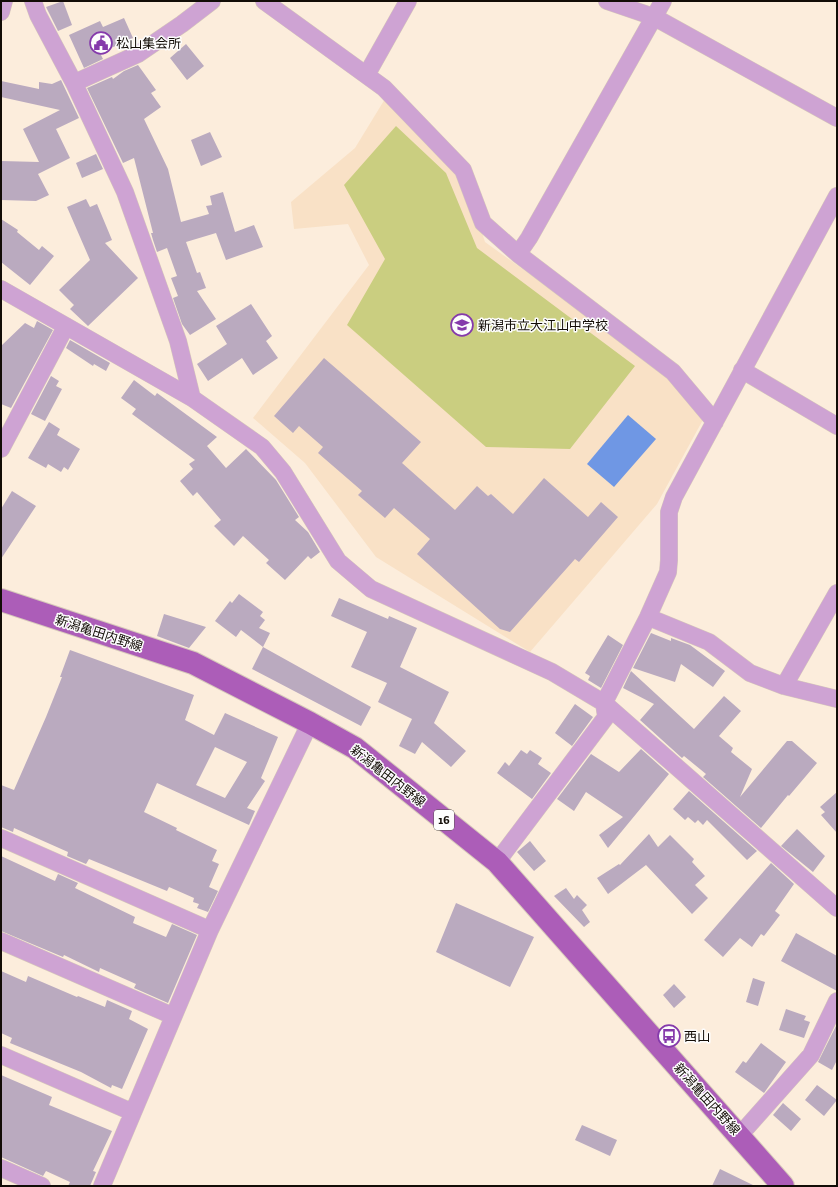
<svg xmlns="http://www.w3.org/2000/svg" width="838" height="1187" font-family="'Zilla Slab','Noto Sans JP',serif">
	<style>
		.built { fill: #f9e1c6 }
		.green { fill: #cace80 }
		.water { fill: #6f97e4 }
		.building { fill: #baaabf; fill-rule: evenodd }
		.lines { fill: none; stroke-linecap: round; stroke-linejoin: round }
		.minor-casing { stroke: #d7c9ba; stroke-width: 18 }
		.major-casing { stroke: #d7c9ba; stroke-width: 24 }
		.minor { stroke: #cea3d3; stroke-width: 17 }
		.major { stroke: #ac5db8; stroke-width: 22 }
		.labels { text-anchor: middle; dominant-baseline: central; stroke-width: 3; stroke-linejoin: round; paint-order: stroke }
		.shield { fill: #fdfdfd; stroke: #585450; stroke-width: 1 }
		.shield-label { font-size: 12px; font-weight: bold; fill: #120c06 }
		.poi-label { font-size: 13px; fill: #120c06; stroke: #fdfdfd; text-anchor: start }
		.street-label { font-size: 13px; fill: #120c06; stroke: #fdfdfd }
	</style>
	<rect width="100%" height="100%" fill="#fceddc"/>
	<path class="built" d="M388,94L464,177L485,242L682,384L705,416L657,504L530,652L376,557L305,463L253,418L369,265L348,224L294,229L291,202L355,148Z"/>
	<path class="green" d="M396,126L446,173L477,248L635,366L570,449L486,447L347,325L385,259L344,185Z"/>
	<path class="water" d="M628,415L656,439L614,487L587,464Z"/>
	<path class="building" d="M63,1L72,25L58,31L46,7Z
		M124,18L133,38L100,53L103,59L84,68L69,35L100,21L103,27Z
		M186,44L204,66L187,80L170,58Z
		M138,65L156,90L151,93L161,107L144,119L168,169L181,222L209,214L206,206L212,205L210,196L223,192L235,232L254,225L263,247L226,260L216,233L186,242L197,273L200,272L206,288L197,291L216,319L190,335L182,324L173,298L178,296L171,278L177,276L167,248L157,252L153,240L151,233H153L134,158L123,163L87,88L112,77L113,79L124,71Z
		M61,80L79,118L56,129L70,158L38,174L49,195L36,201L1,200V161L39,162L23,129L60,110L1,97V81L39,89V82L52,84Z
		M210,132L222,157L201,166L191,140Z
		M96,154L103,169L82,178L76,163Z
		M86,199L90,207L97,204L112,240L105,243L138,278L88,326L70,309L74,305L59,290L90,260L67,207Z
		M1,219L18,230L17,232L39,250L42,246L54,256L30,285L1,262Z
		M251,304L272,336L266,341L278,358L253,375L242,358L208,381L197,364L227,344L216,326Z
		M37,321L53,330L11,408L1,404V346L25,323L34,328Z
		M70,340L110,363L106,371L94,364L93,366L66,348Z
		M324,358L421,442L402,463L455,510L477,486L488,496L491,494L513,514L544,478L588,517L601,502L618,517L579,562L575,559L510,632L500,629L417,554L430,539L394,508L385,518L358,495L362,491L318,453L323,447L299,426L293,433L274,416Z
		M51,376L59,381L56,386L62,389L45,421L31,414Z
		M134,380L155,396L157,393L217,437L207,446L226,468L246,449L276,480L299,517L295,520L308,532L320,552L311,559L308,556L285,580L266,563L269,560L243,536L234,546L214,526L221,520L197,492L193,496L180,481L193,469L189,464L195,460L132,414L136,409L121,398Z
		M49,422L60,429L57,435L80,449L68,470L64,467L61,472L48,464L46,468L28,458Z
		M12,491L36,506L1,559V509Z
		M239,594L263,612L260,616L265,620L259,628L270,633L263,647L371,707L361,726L252,669L263,647L241,630L236,637L215,621L230,601L232,603Z
		M339,598L388,619L389,616L417,628L400,667L449,692L434,723L466,751L451,767L422,742L415,754L399,746L412,719L378,702L387,683L351,667L367,632L331,616Z
		M164,614L206,627L189,648L157,636Z
		M651,633L671,641V638L690,645L725,671L713,687L681,664L675,682L633,668Z
		M608,635L623,645L601,688L588,680L590,676L585,673Z
		M70,650L194,695L185,720L214,735L225,713L278,737L261,778L265,781L247,808L255,811L249,825L157,783L144,812L177,828L176,830L217,850L212,861L219,864L209,887L218,891L208,912L197,908L199,904L193,902L194,898L169,887L167,891L89,859L86,864L67,856L68,852L14,828L13,832L1,827V785L14,790L46,717L62,677H60ZM215,747L247,762L225,798L196,785Z
		M631,671L694,729L724,696L741,711L719,736L733,748L731,752L752,769L740,797L787,741H792L817,763L789,796L788,795L761,828L703,777L706,774L684,756L682,758L640,720L654,704L623,688Z
		M575,704L593,717L572,746L555,733Z
		M641,749L669,774L608,848L599,835L623,817L586,792L574,811L557,799L591,754L619,772Z
		M521,750L527,754L530,750L542,758L538,764L551,773L532,799L497,773L505,762L509,766Z
		M689,791L757,851L747,860L707,820L703,825L698,820L695,823L688,817L685,820L673,809Z
		M837,792V833L821,815L825,812L820,807Z
		M797,829L825,856L813,872L781,846Z
		M649,834L658,847L670,835L694,859L692,862L705,876L695,885L708,898L692,914L646,865L608,894L597,878L619,864L620,865Z
		M530,841L546,861L534,871L517,852Z
		M1,856L55,881L58,874L78,883L75,888L135,917L133,923L166,937L172,924L197,935L168,1003L134,988L136,984L100,968L99,972L64,955L63,957L1,931Z
		M771,863L794,884L775,911L780,915L764,936L761,934L752,947L740,938L723,957L704,940Z
		M566,888L574,899L577,895L587,905L582,910L590,922L584,927L554,896Z
		M456,903L534,937L510,987L436,952Z
		M796,933L837,956V991L781,961Z
		M1,971L26,982L28,976L77,997L78,996L105,1007L107,1000L132,1011L129,1019L148,1029L122,1089L112,1085L111,1088L81,1072L10,1043L12,1038L1,1033Z
		M753,978L765,982L758,1006L746,1002Z
		M674,984L686,997L674,1008L663,995Z
		M786,1009L806,1016L804,1020L810,1022L804,1038L779,1030Z
		M837,1024V1060L832,1070L818,1062Z
		M761,1043L786,1062L764,1093L735,1072L743,1061L746,1063Z
		M1,1075L52,1097L49,1105L112,1131L93,1171L96,1172L90,1186H68L70,1182L46,1171L43,1176L1,1157Z
		M817,1085L837,1100L824,1116L805,1100Z
		M783,1103L801,1119L791,1131L773,1115Z
		M582,1125L617,1140L610,1156L575,1140Z
		M720,1169L755,1186H712Z"/>
	<g class="lines">
		<g class="minor-casing">
			<path id="minor" d="M33,1L38,15L74,83L125,192L178,341L192,398
				M264,1L384,88L463,170L483,223L518,254L673,372L715,422
				M607,1L654,17L837,118
				M1,12L4,1
				M367,74L408,1
				M74,83L138,54L182,24L212,1
				M518,254L529,238L663,1
				M1,289L192,398L262,447L283,472L338,561L371,589L552,672L604,703L837,908
				M742,370L837,426
				M1,449L66,326
				M648,617L709,642L750,673L784,686L837,699
				M784,686L837,593
				M1,838L210,930
				M497,862L606,717L604,703L648,617L668,572L669,560V512L674,497L837,196
				M1,941L173,1016
				M1,1055L132,1112
				M739,1136L811,1055L837,1001
				M1,1168L42,1186
				M102,1186L210,930L310,723"/>
		</g>
		<g class="major-casing">
			<path id="major" d="M1,600L193,663L310,723L355,748L497,862L783,1186"/>
		</g>
		<use href="#minor" class="minor"/>
		<use href="#major" class="major"/>
	</g>
	<defs>
		<g id="civic-ring" transform="scale(1.15)"><circle r="9.5" fill="#fdfdfd" stroke="#853aab" stroke-width="1.5"/><path d="M-.6-6.5H3V-4.5H.6V-3L4-1V1h2V6H-6V1h2V-1L-.6-3ZM-1.2 2.5V6h2.4V2.5Z" fill="#853aab"/></g>
		<g id="school-ring" transform="scale(1.15)"><circle r="9.5" fill="#fdfdfd" stroke="#853aab" stroke-width="1.5"/><path d="M0-5L7-2L0 1L-7-2ZM-4 1L0 2.5L4 1V4Q0 6-4 4Z" fill="#853aab"/></g>
		<g id="bus-ring" transform="scale(1.15)"><circle r="9.5" fill="#fdfdfd" stroke="#853aab" stroke-width="1.5"/><path d="M-5-6H5V4H4V6H2V4H-2V6H-4V4H-5ZM-3.5-4V0h7V-4ZM-3.5 1.2v1.5H-2V1.2ZM2 1.2v1.5H3.5V1.2Z" fill="#853aab"/></g>
	</defs>
	<g fill-rule="evenodd">
		<use href="#civic-ring" x="101" y="43"/>
		<use href="#school-ring" x="462" y="325"/>
		<use href="#bus-ring" x="669" y="1036"/>
	</g>
	<g class="labels">
		<rect class="shield" x="434" y="810" width="20" height="20" rx="3"/>
		<g class="shield-label">
			<text x="444" y="820">16</text>
		</g>
		<g class="poi-label">
			<text x="116" y="43">松山集会所</text>
			<text x="478" y="325">新潟市立大江山中学校</text>
			<text x="684" y="1036">西山</text>
		</g>
		<g class="street-label">
			<text transform="translate(99 633) rotate(18)">新潟亀田内野線</text>
			<text transform="translate(388 776) rotate(38)">新潟亀田内野線</text>
			<text transform="translate(707 1099) rotate(48)">新潟亀田内野線</text>
		</g>
	</g>
	<rect width="838" height="1187" fill="none" stroke="#120c06" stroke-width="4"/>
</svg>
